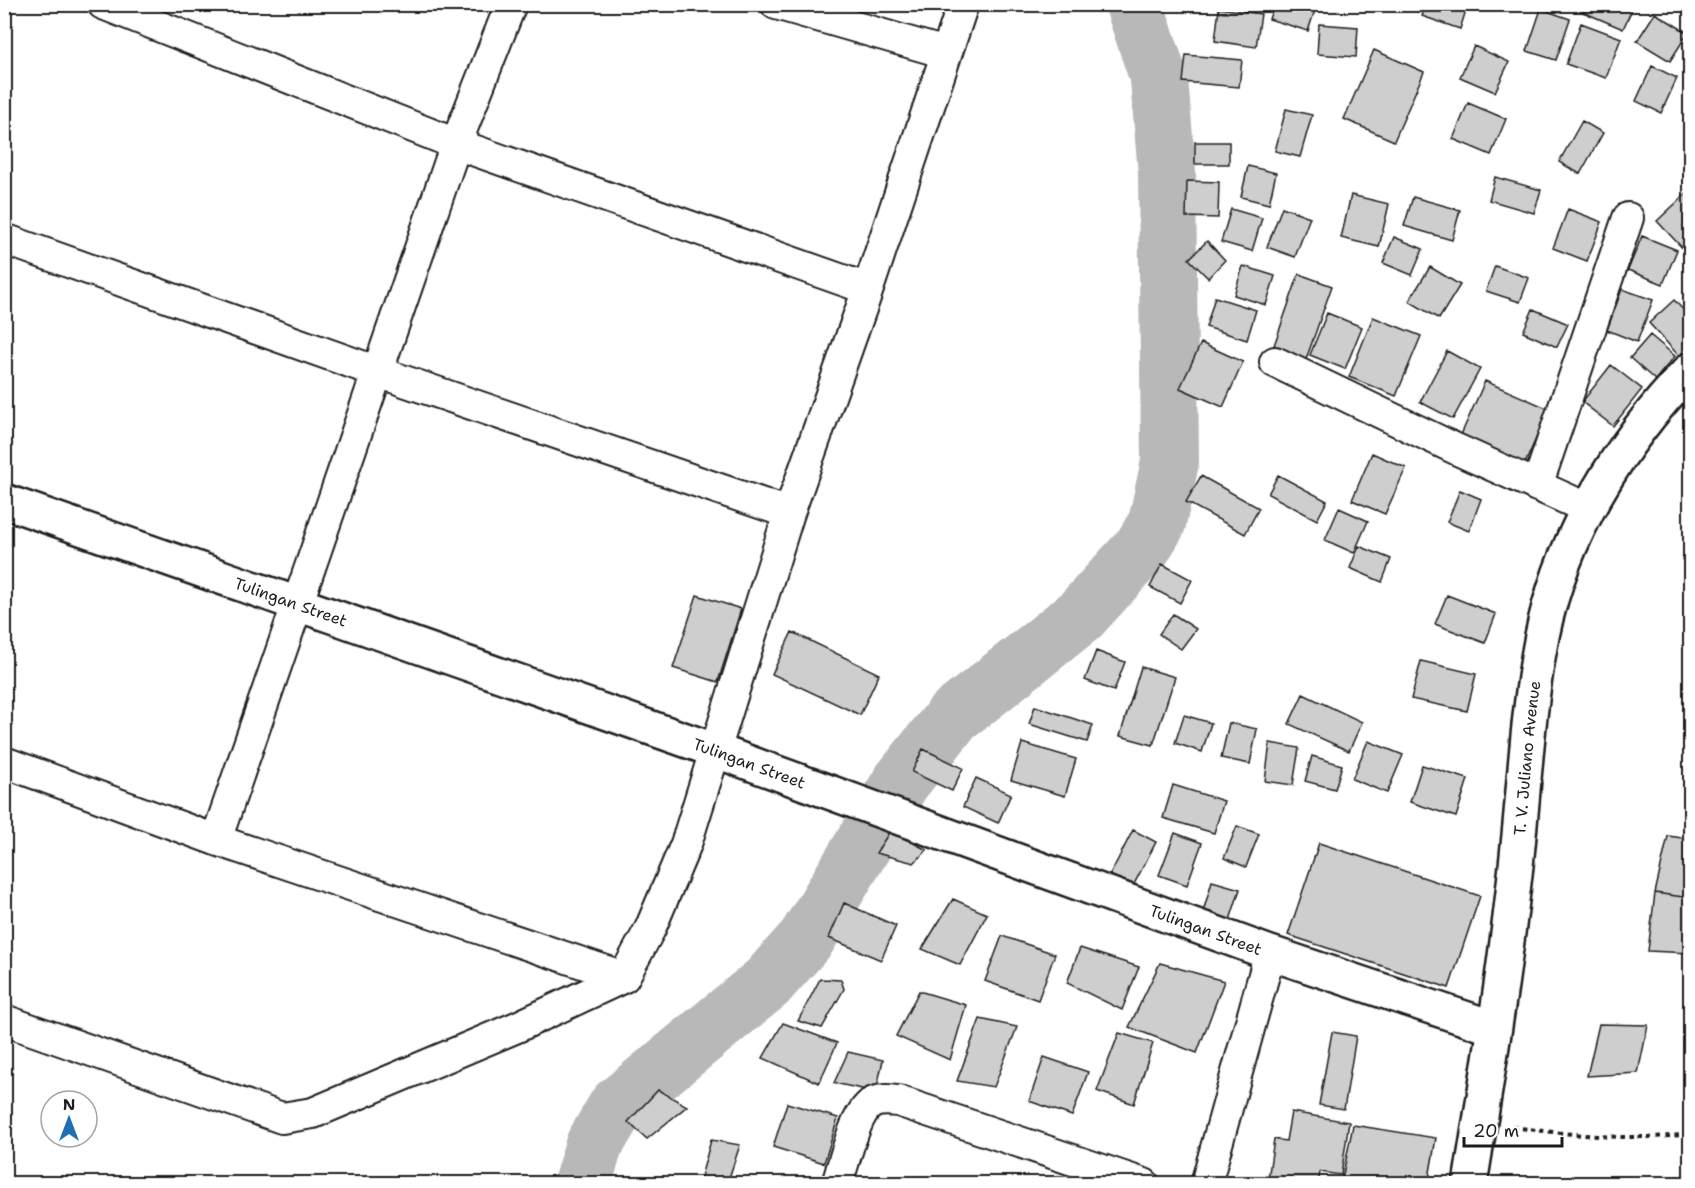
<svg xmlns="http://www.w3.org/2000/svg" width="1695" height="1188" font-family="'Shantell Sans',sans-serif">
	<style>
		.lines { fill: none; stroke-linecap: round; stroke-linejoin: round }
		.river { stroke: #b8b8b8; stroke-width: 58 }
		.building { fill: #cecece; stroke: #1c1c1c; stroke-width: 1.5 }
		.minor-casing { stroke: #1c1c1c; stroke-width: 34 }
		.tertiary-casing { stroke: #1c1c1c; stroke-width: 38 }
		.secondary-casing { stroke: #1c1c1c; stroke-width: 38 }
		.path { stroke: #1c1c1c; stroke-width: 4; stroke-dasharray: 4.5 4.5; stroke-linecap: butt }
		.minor { stroke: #fff; stroke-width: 30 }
		.tertiary { stroke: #fff; stroke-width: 33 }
		.secondary { stroke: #fff; stroke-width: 33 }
		.labels { text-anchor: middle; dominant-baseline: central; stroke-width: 4.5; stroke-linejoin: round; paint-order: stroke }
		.street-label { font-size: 16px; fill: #1c1c1c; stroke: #fff }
	</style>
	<rect width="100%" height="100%" fill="#fff"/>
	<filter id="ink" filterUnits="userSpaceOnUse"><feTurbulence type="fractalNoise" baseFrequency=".0167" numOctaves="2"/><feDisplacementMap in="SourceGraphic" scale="12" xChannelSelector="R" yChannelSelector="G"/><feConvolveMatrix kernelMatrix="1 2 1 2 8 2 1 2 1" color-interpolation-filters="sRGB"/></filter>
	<g filter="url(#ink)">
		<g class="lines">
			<path class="river" d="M582,1184L594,1145L617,1106L767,983L807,938L901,782L952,718L1080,616L1142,548L1157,523L1170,462L1167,173L1159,79L1134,4"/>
		</g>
		<path class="building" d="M1274,4H1317L1308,31L1269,19Z
			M1426,4H1468L1460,29L1422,16Z
			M1586,4H1622L1632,9L1623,29L1583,12Z
			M1219,8L1261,14L1256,47L1215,41Z
			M1541,9L1570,19L1556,60L1527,51Z
			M1655,13L1688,33L1670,61L1637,41Z
			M1581,23L1621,38L1606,78L1566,64Z
			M1319,24L1358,27L1356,57L1317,54Z
			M1474,46L1509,62L1495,92L1460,77Z
			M1374,50L1424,72L1394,141L1344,119Z
			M1186,55L1242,60L1239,87L1183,82Z
			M1652,66L1677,78L1661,113L1636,101Z
			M1468,103L1506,119L1491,155L1453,139Z
			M1286,109L1312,115L1300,157L1275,151Z
			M1582,121L1603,133L1580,174L1559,162Z
			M1195,142H1229V164H1195Z
			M1248,166L1276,173L1269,204L1241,197Z
			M1495,177L1541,190L1534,213L1489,200Z
			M1187,181L1219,182L1218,218L1186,217Z
			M1690,190V252L1688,254L1657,221Z
			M1351,195L1389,204L1379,247L1341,238Z
			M1413,197L1460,210L1452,240L1404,226Z
			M1282,207L1310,217L1295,257L1267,247Z
			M1231,209L1262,218L1252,251L1221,242Z
			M1568,209L1602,222L1587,261L1553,248Z
			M1642,236L1677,250L1663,284L1628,270Z
			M1394,237L1423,249L1412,275L1383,263Z
			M1207,241L1225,260L1208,278L1189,259Z
			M1243,266L1275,276L1266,305L1234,295Z
			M1495,266L1529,278L1520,302L1486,291Z
			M1430,267L1460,285L1439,319L1409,301Z
			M1299,274L1332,286L1304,365L1271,354Z
			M1622,289L1653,300L1637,342L1607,330Z
			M1215,297L1256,310L1247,340L1206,327Z
			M1674,300L1690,317V345L1679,356L1649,323Z
			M1533,309L1568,324L1557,347L1523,332Z
			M1327,313L1362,327L1345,369L1310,355Z
			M1373,317L1421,336L1396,396L1349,377Z
			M1650,335L1675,356L1655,380L1630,358Z
			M1201,343L1243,362L1223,407L1180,388Z
			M1447,351L1480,369L1453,419L1420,402Z
			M1611,365L1642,389L1613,426L1582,402Z
			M1485,381L1549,409L1520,475L1456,446Z
			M1372,453L1406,468L1385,514L1352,500Z
			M1278,475L1327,501L1317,520L1268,494Z
			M1201,476L1259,508L1245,534L1186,502Z
			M1460,490L1481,499L1469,531L1447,522Z
			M1339,508L1368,521L1354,553L1325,540Z
			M1359,546L1391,559L1382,582L1350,568Z
			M1162,564L1192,580L1180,603L1150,587Z
			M697,595L741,609L718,682L673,668Z
			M1447,595L1496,614L1485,643L1435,624Z
			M1173,614L1196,629L1181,649L1159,634Z
			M792,632L879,674L860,715L772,674Z
			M1096,651L1125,662L1114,691L1085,680Z
			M1421,661L1476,674L1467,711L1411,699Z
			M1141,667L1175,677L1153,745L1120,736Z
			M1303,694L1362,722L1349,751L1289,724Z
			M1035,706L1093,725L1087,742L1029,724Z
			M1184,715L1211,723L1202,752L1175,743Z
			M1229,723L1257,729L1250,764L1221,758Z
			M1368,741L1403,755L1387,793L1352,779Z
			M1022,743L1076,759L1065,796L1011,780Z
			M1270,743L1299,748L1293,785L1265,781Z
			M923,749L963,768L952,791L912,772Z
			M1312,756L1342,765L1335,789L1305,781Z
			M1422,765L1468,779L1456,817L1410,802Z
			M976,778L1011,794L998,823L963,807Z
			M1173,785L1224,801L1214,833L1163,818Z
			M1237,826L1259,834L1246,867L1224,858Z
			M1133,830L1156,842L1133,886L1110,875Z
			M890,831L927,850L914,863L876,853Z
			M1175,833L1202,843L1187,885L1159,875Z
			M1668,836L1690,839V898L1655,893Z
			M1319,843L1480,896L1449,988L1288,935Z
			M1212,881L1240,889L1230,920L1203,912Z
			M1655,893L1690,898V953L1648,951Z
			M953,899L987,914L960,965L922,949Z
			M844,903L896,926L881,960L829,938Z
			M1002,936L1055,954L1038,1000L985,981Z
			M1080,948L1139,967L1122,1010L1067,983Z
			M1160,963L1224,981L1197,1053L1129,1027Z
			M820,979L841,980L844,989L822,1028L798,1021Z
			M919,991L966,1005L950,1060L896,1036Z
			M980,1019L1017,1027L994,1087L957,1081Z
			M783,1023L837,1043L819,1083L763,1058Z
			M1599,1024L1648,1025L1638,1073L1587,1076Z
			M1332,1032L1356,1036L1344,1109L1319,1105Z
			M1119,1033L1153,1043L1134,1104L1097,1091Z
			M848,1052L883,1060L876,1092L834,1083Z
			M1044,1057L1088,1072L1072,1116L1029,1101Z
			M658,1090L687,1106L647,1139L628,1122Z
			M787,1103L838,1118L824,1163L773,1147Z
			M1291,1112L1349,1122L1341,1175L1320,1172L1318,1184H1291L1268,1180L1274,1139L1286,1141Z
			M1353,1125L1436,1138L1428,1184H1341Z
			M711,1140L740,1145L727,1184H699Z"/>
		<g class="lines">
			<g class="minor-casing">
				<path id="minor" d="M103,4L456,144L868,289
					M776,4L946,53
					M4,239L378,372L789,513
					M1275,362L1458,450L1589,509
					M1537,486L1628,218
					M4,762L216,840L624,977
					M216,840L456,144L511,4
					M4,1020L282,1118L313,1113L517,1027L624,977L650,929L686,844L789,513L868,289L963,4
					M837,1184C844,1164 855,1110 874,1102C882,1099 890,1100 898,1101L1144,1184
					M1206,1184L1270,953"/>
			</g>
			<g class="tertiary-casing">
				<g id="tertiary">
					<path id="s1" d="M4,501L714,750L1270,953L1494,1028"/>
				</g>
			</g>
			<g class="secondary-casing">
				<g id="secondary">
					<path id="s2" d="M1470,1184C1486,1084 1503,984 1514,883C1524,801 1526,717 1542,636C1562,536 1620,442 1690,370"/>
				</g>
			</g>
			<path class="path" d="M1513,1127C1572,1135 1631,1141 1690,1134"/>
			<use href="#minor" class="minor"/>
			<use href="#tertiary" class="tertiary"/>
			<use href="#secondary" class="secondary"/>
		</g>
	</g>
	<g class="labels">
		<g class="street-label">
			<text stroke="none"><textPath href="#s1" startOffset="304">Tulingan Street</textPath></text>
			<text stroke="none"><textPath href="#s2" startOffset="430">T. V. Juliano Avenue</textPath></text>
			<text stroke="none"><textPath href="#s1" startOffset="790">Tulingan Street</textPath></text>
			<text stroke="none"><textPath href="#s1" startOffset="1276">Tulingan Street</textPath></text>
		</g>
	</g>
	<rect width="1695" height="1188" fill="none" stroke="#fff" stroke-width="24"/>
	<rect x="12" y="12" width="1671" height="1164" fill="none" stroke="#1c1c1c" stroke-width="2" filter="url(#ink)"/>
	<g transform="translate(69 1119)"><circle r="28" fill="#ffffff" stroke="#a4a4a4" stroke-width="1.5"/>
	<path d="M0-4.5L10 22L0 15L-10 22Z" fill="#1f6fb2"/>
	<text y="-9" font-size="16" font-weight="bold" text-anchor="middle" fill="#1c1c1c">N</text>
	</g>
	<path d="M1464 1137v9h98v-9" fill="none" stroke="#1c1c1c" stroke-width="3"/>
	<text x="1473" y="1137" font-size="18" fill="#1c1c1c" stroke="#ffffff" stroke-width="4.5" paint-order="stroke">20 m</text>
</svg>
